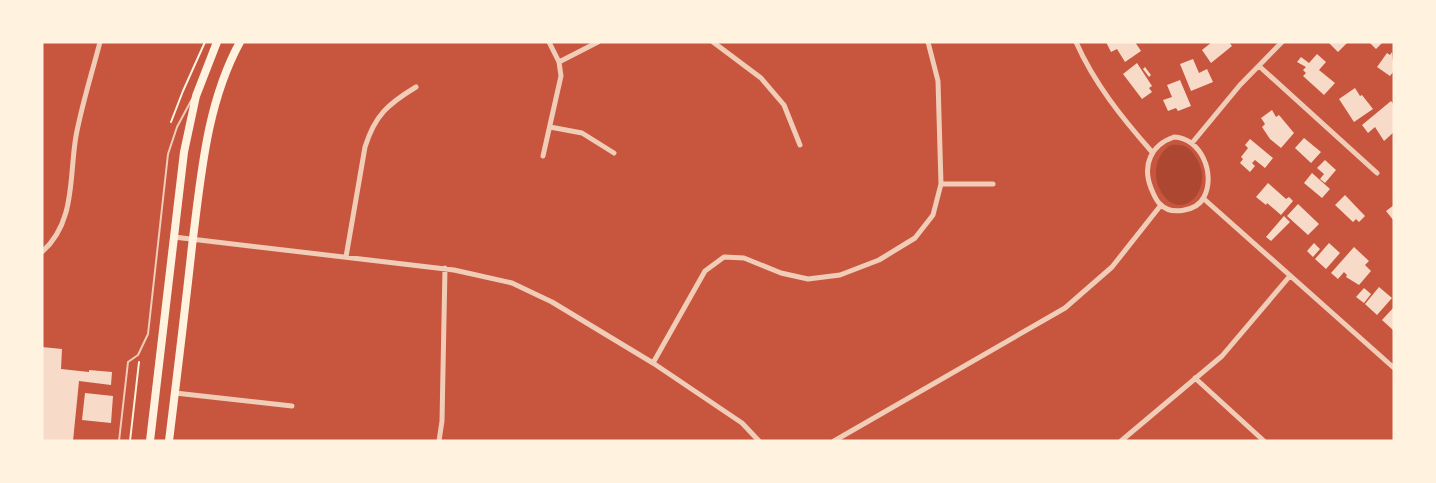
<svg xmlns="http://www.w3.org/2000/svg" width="1436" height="483" font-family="Cabin,sans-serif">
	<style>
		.green { fill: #ae4732 }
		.building { fill: #f7dbc8 }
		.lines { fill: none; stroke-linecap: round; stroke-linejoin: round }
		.path { stroke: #fff3e0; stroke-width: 2 }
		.service { stroke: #f1ccb7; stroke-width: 2 }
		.minor { stroke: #f1ccb7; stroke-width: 5 }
		.primary { stroke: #fff3e0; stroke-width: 8 }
	</style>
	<rect width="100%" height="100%" fill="#c8553d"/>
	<path class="green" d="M1171,145C1182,144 1189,146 1195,156C1218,188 1180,227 1160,190C1152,174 1156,154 1171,145Z"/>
	<path class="building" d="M1106,42H1135L1141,51L1125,62L1117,49L1111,52Z
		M1212,42H1229L1232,46L1211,63L1202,50Z
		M1328,42H1348L1338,52Z
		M1369,42H1383L1376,49Z
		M1392,52L1394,71L1390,76L1377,67L1387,53L1390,55Z
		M1317,54L1326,62L1319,70L1335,83L1324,95L1303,76L1306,73L1303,70L1306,67L1297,62L1301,57L1309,63Z
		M1193,59L1199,73L1207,69L1213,82L1191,91L1180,64Z
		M1137,63L1152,86L1149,88L1152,92L1142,99L1123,74Z
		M1145,67L1151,75L1149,77L1143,69Z
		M1180,80L1191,106L1178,111L1176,108L1168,111L1163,100L1172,97L1167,85Z
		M1355,88L1360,96L1362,95L1373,109L1354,122L1339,99Z
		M1391,101L1394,105V132L1384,141L1375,127L1368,133L1362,125Z
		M1272,110L1276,117L1279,115L1294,133L1281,148L1270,139L1262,127L1265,124L1261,118Z
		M1304,138L1321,152L1311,163L1295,148Z
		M1250,139L1273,158L1265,168L1255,160L1252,163L1255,166L1250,172L1240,163L1243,159L1241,157L1248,148L1245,145Z
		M1325,160L1336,170L1325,183L1320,179L1324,174L1317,168Z
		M1312,173L1330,189L1322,198L1304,183Z
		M1268,183L1286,199L1289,197L1293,201L1281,215L1267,203L1266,205L1256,197Z
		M1345,195L1365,216L1359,222L1356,219L1353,222L1335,205Z
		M1298,204L1319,224L1308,235L1287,216Z
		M1394,205V221L1386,211Z
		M1284,216L1290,222L1271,241L1266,237Z
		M1314,243L1320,249L1313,257L1307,251Z
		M1329,243L1340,253L1326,269L1315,259Z
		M1354,247L1369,261L1365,265L1371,271L1359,285L1346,277L1347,275L1344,272L1338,279L1331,273Z
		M1379,287L1392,298L1377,315L1365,304Z
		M1364,288L1371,294L1364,303L1356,297Z
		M1394,307V331L1382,320Z
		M42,347L62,349L61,369L89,372V370L112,372L111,385L79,381L73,441H42Z
		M85,393L113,396L111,423L82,420Z"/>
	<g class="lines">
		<path class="path" d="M171,122L183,91L205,42
			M130,441L139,362"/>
		<path class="service" d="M119,441L128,362L138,355L148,334L168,154L177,127L192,99"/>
		<path class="minor" d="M713,42L761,78L784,105L800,145
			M1076,42C1094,83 1122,118 1152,152
			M559,62L598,42
			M1259,66L1377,173
			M550,127L582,133L614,153
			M1174,137C1201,138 1216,174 1204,197C1197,211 1171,216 1160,204C1156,201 1153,193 1151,188C1142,165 1151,145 1174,137Z
			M1192,143L1240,85L1282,42
			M543,156L561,76L559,62L549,42
			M941,184H993
			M1204,199L1394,368
			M174,237L454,270L512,283L552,302L653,363L742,423L759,441
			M42,252C76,222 69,176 76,136C82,104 92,73 100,42
			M346,257L365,147C375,115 388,104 416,87
			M653,363L705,271L724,257L744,258L781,273L808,279L840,275L879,260L915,238L933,215L941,184L938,81L928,42
			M1195,378L1264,441
			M175,393L292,406
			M439,441L442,421L445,268
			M834,441L1065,308L1112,267L1161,205
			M1121,441L1222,356L1289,277"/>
		<path class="primary" d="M150,441L184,152L196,96L217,42
			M169,441C177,376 185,311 192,246C201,177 206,104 240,42"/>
	</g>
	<rect width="1436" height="483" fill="none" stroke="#fff3e0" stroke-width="87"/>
</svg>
